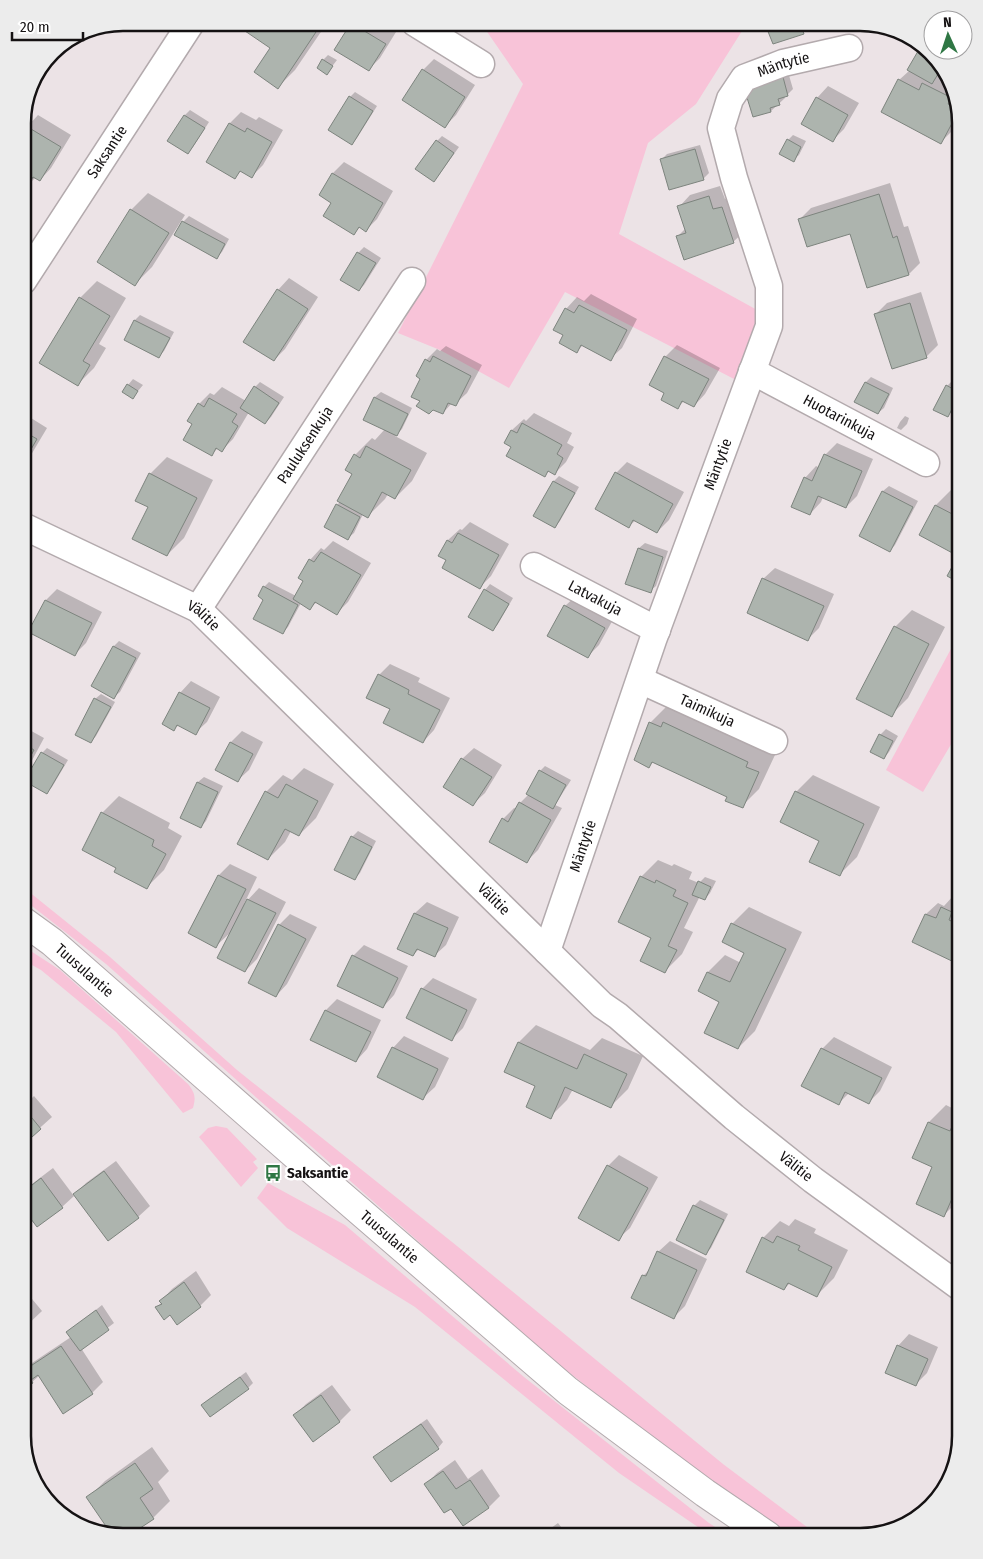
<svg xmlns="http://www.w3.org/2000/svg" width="983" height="1559" font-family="'Fira Sans Condensed',sans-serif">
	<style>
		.green { fill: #f8c3d8 }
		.shadow { fill: #0003 }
		.building { fill: #adb4ae; stroke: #7d847e }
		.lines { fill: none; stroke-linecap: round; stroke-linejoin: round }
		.minor-casing { stroke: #b3aaad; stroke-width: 29 }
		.secondary-casing { stroke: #b3aaad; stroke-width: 30 }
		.minor { stroke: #fff; stroke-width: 26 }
		.secondary { stroke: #fff; stroke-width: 28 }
		.labels { text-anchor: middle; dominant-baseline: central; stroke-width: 5; stroke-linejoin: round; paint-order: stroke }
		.street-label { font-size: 15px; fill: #151213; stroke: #fff }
		.poi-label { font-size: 15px; font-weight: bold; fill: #151213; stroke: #fff; text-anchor: start }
		.rim { fill: none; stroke: #151213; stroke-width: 2.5 }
	</style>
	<rect width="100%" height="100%" fill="#ece3e6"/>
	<path class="green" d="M481,23H747L696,104L648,143L619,234L759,311L736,380L565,292L509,388L440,350L398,333L523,84Z
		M960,632V729L923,792L886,770Z
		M23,887L110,957L237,1070L457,1246L723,1464L819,1536H789L716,1487L544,1353L106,964L23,899Z
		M23,946L60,970L188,1084C195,1093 196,1097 193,1108L183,1113L116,1032L41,970L23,960Z
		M216,1126L227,1128L257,1159L253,1162L258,1168L241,1187L199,1137L208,1128Z
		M268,1183L345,1225L524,1377L709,1523L729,1536H711L619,1473L415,1307L287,1228L257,1198Z"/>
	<path class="shadow" d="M253,23H327L295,70L278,87L272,48L247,31Z
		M353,23H381L396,32L380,58L368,70L336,50Z
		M777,23H807L808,27L803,33L769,29Z
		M922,47L942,70L939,75L950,81L959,118L952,131L941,142L899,80L909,71Z
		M328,55L337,60L327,73L323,60Z
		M434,59L475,85L456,115L445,126L423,70Z
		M788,72L793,89L788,94L784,96L785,98L771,111L754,116L746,88Z
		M828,86L859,103L844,129L833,140L817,98Z
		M355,92L377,106L357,138L352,144L350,97Z
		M190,110L209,122L193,147L188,153L168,140L185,115Z
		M241,112L256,120L259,117L283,130L263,165L252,176L242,170L235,177L208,162L230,123Z
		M38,115L71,135L51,168L40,180L36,177L23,190V134L27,127Z
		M793,135L806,141L799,155L793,160L788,140Z
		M442,136L459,147L439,175L434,180L437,141Z
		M700,145L709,173L703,179L662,159L667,154Z
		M344,162L393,191L377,219L366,230L360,227L354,233L333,202L320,195L333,173Z
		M960,169V196L954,175Z
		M890,183L904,227L908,226L920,263L909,274L850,233L800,219L811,208Z
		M720,186L725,199L733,196L745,231L733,242L678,236L686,228L679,207L690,195Z
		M148,193L185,215L152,267L135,284L99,262L131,210Z
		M189,216L229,239L222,252L217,257L176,235L183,222Z
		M364,247L381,258L364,285L359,290L342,279L358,253Z
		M289,278L318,297L285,349L274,360L278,290Z
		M97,281L126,298L99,344L106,348L94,368L77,385L41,363L80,298Z
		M921,292L938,345L927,356L893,367L876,314L887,303Z
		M591,294L637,319L622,348L610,359L583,345L577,351L565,335L566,309L577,297L584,301Z
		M140,315L174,332L164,351L159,356L125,340L135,320Z
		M677,345L720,368L705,394L694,406L684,401L678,407L666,393L650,384L665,357Z
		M446,346L482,365L467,393L455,404L452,403L443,413L422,378L426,360L437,349L440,351Z
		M871,377L893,388L884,408L878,413L856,402L866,382Z
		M133,379L143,385L133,397L128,385Z
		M952,381L960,385V395L953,410L947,416V386Z
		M260,382L284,397L271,417L265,423L249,412L233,439L222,450L218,448L211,455L194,424L199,404L210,393L214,395L222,387L246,401L255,387Z
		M381,392L412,408L402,429L395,436L427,453L412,481L395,498L388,494L385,499L368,516L363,514L354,533L348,538L337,505L340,502L353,474L355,455L372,438L375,440L385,429L364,419L375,397Z
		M23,413L47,428L31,455L23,463Z
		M534,413L572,433L567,443L574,447L566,462L555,473L550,470L544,476L513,446L506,442L512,430L524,419L526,421Z
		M905,416L909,418L907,424L901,430L897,428L900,422Z
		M837,443L873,459L857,496L846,507L823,497L821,502L810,514L805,478L816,466L820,468L825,455Z
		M167,457L213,480L184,538L167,555L150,506V474Z
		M627,462L684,492L669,520L657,532L636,520L629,526L616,473Z
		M559,476L579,487L560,521L555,527L535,515L554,481Z
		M889,486L918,501L895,545L890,551L860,536L883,491Z
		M953,488L960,492V582L949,576L960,556L920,534L936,505Z
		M470,522L509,544L491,576L480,587L448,560L440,555L448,540L460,529L462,530Z
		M333,541L371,563L348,602L337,613L317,602L310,608L301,603L288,627L282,633L265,599L264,587L269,582L296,596L305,581L310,560L321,548L324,550Z
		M645,543L668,551L656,586L650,591L627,583L639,548Z
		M775,568L834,594L819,628L808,639L763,579Z
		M490,584L513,598L498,624L493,630L485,590Z
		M57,589L102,612L86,643L75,654L30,632L46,600Z
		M577,595L615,616L599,645L587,657L565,606Z
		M912,610L945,627L908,698L891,715L895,627Z
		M119,641L141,653L120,692L114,697L93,686L114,646Z
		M390,664L420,678L418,682L450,698L434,730L423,742L391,708L379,675Z
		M191,681L220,697L207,722L195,733L179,725L174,729L180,693Z
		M101,694L115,702L96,736L91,742L95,699Z
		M667,706L775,755L759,789L742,806L729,796L654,761L649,767L650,723Z
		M23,719L29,722L26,728L44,738L29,766L23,772Z
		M886,729L898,736L889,752L884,758L880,735Z
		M242,731L263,742L249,770L237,781L217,770L231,742Z
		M47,748L68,760L52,787L47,792L42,753Z
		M474,748L502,765L485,793L473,804L462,759Z
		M545,766L571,780L555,805L562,808L538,850L527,861L503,819L514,808L517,809L520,803L529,794L540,771Z
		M304,768L334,784L316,818L299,835L291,831L285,842L268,859L266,792L283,775L292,780Z
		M813,775L880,807L857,857L840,874L796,792Z
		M204,777L223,786L206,821L201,827L181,818L198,782Z
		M119,796L170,823L168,828L182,836L164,870L147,887L118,867L102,813Z
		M358,831L376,841L360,873L354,879L352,837Z
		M658,860L672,866L674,864L692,872L689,879L699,883L705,877L716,881L710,893L705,899L700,896L684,928L693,932L682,954L665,971L653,938L641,877Z
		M230,864L257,877L244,904L259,888L286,902L257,959L245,971L232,931L216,946L189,933L219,875Z
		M953,896L960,900L959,909H960V957L956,962L914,942L926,914L938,903L944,906Z
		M427,902L459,917L446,945L434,956L419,949L413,955L399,948L415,913Z
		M749,907L802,932L755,1031L738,1048L721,1001L699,991L708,972L725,955L741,963L746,952L732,924Z
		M290,914L317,927L287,984L276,996L279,925Z
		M364,945L408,966L394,995L383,1007L353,956Z
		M433,978L477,999L463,1028L452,1039L422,989Z
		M337,999L381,1020L367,1049L356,1061L312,1039L326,1010Z
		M536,1025L590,1050L602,1038L643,1056L628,1089L611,1106L573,1089L567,1100L550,1117L537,1086L506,1071L519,1042Z
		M404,1036L449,1058L435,1087L423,1098L379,1077L393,1048Z
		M834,1037L892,1067L880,1091L869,1102L850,1092L838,1104L822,1049Z
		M23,1059L28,1065L23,1070Z
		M23,1090L30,1100L34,1096L52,1117L23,1143Z
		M946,1105L960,1112V1199L944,1215L934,1166L914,1157L929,1122Z
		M619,1155L658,1177L630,1228L618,1239L608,1166Z
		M116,1161L150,1206L138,1217L75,1194L86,1183Z
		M53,1168L74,1196L62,1207L37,1225L32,1218L23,1225V1183L24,1182L28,1187Z
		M700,1200L728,1214L711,1248L706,1253L678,1239L695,1205Z
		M795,1219L816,1229L814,1233L848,1250L834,1278L817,1295L790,1283L784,1289L763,1238L780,1221L789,1226Z
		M670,1241L707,1259L685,1306L674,1317L643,1276L651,1268L658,1252Z
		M196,1271L211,1295L200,1306L170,1313L157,1307L162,1302L161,1301L172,1289Z
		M23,1288L42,1311L23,1329Z
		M102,1305L114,1323L81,1348L103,1382L92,1393L40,1375L32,1382L23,1389V1369L71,1337L68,1332Z
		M909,1334L938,1347L927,1373L915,1385L898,1346Z
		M246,1372L253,1383L248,1388L202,1405Z
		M332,1385L351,1410L340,1421L313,1440L295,1415L306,1404Z
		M427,1419L443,1442L438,1448L380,1452Z
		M152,1447L169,1471L158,1482L170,1501L153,1518L126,1536L114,1535L88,1498L105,1481Z
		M455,1460L468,1479L482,1469L500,1496L489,1507L464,1524L452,1507L426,1484L437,1473Z
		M558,1523L568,1536H540Z"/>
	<path class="building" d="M251,23H309L318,29L278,89L254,72L270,48L245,31Z
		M351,23L386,44L369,71L334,50Z
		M786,23H800L804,34L773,44L767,29Z
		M921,46L941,69L932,84L907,70Z
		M322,59L333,66L327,75L317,68Z
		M422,69L465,97L445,128L402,100Z
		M783,77L788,96L778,99L780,105L770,108L771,112L753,117L744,88Z
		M898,79L919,90L922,83L952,98L948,104L957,109L958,112L941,144L881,112Z
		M349,96L373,111L352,145L328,130Z
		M816,97L848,115L833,142L801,124Z
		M184,115L205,128L188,154L167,141Z
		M229,123L245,132L247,128L272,142L252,178L240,171L235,179L206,162Z
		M26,126L61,147L40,181L33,177L24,192L23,132Z
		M787,139L801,147L794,162L779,154Z
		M436,140L454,153L434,182L415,169Z
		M695,149L704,180L669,190L660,159Z
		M960,172V200L952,175Z
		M332,173L383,203L366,232L359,227L354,235L323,216L331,203L319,195Z
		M879,194L893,238L897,236L909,275L867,288L850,234L807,247L798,219Z
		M709,196L713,209L722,207L734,243L684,260L676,236L686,233L677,206Z
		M130,209L169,233L135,286L97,262Z
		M182,221L225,244L217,259L174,235Z
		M357,252L376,263L359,291L340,280Z
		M277,289L308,309L274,361L243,342Z
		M79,297L110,316L83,361L90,365L78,386L39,363Z
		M910,303L927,358L892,369L874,314Z
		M579,305L627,330L611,361L581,345L577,353L559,343L563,335L553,330L565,308L574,313Z
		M134,320L170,338L159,358L124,340Z
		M433,356L471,376L456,406L448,403L443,414L433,410L429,414L416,406L420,401L411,397L420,379L416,376L425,359L430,362Z
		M664,356L709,379L694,407L682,401L678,409L661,400L664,393L649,385Z
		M865,382L889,394L878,414L854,402Z
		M127,384L138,391L133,399L122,392Z
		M946,385L960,393L948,417L933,410Z
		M254,386L279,403L265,424L240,408Z
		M374,397L408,414L397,436L363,420Z
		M209,398L237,414L232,422L238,426L222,452L216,448L212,456L183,440L192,424L187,421L198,403L204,407Z
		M522,423L562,445L557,454L563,458L555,475L548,471L545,477L506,456L511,447L504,443L511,430L517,433Z
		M23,431L37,439L23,463Z
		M366,446L411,470L395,499L382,492L368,518L337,501L352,474L345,470L354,454L360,458Z
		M824,454L862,471L846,508L818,496L810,515L791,507L804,477L812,481Z
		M615,472L673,504L657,533L633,520L629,528L595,509Z
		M149,473L197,498L167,556L132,539L148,507L135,501Z
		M553,481L575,493L555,528L533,516Z
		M882,491L913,507L890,552L859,536Z
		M336,504L360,517L348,540L324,527Z
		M935,505L960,518V583L947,576L958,556L919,535Z
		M458,533L499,555L480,589L442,568L446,560L438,556L447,540L452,543Z
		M638,548L663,557L651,593L625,584Z
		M321,552L361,575L337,615L315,602L310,610L293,599L303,581L298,578L309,559L314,562Z
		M762,578L824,606L808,641L747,613Z
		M263,586L298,605L283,634L253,619L263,600L258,596Z
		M484,589L509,604L493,631L468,617Z
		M45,600L92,623L75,656L28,632Z
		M564,605L605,628L588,658L547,636Z
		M894,626L929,644L892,717L856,699Z
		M113,646L136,658L114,699L91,686Z
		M378,674L409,690L408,694L440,710L423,743L383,723L390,709L366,698Z
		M179,692L210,708L196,735L177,725L174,731L162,724Z
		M94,698L111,707L91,743L75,735Z
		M649,722L661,727L663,722L748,762L746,767L759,772L743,808L725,801L727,797L652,762L649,768L634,760Z
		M879,734L893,741L884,759L870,752Z
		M230,742L253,754L238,782L215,770Z
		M23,743L34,750L23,770Z
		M41,752L64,765L47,794L24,781Z
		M461,758L492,777L473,806L443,787Z
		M539,770L566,785L553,809L526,794Z
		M197,782L218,792L201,828L180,818Z
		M286,784L318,801L299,836L285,829L268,860L237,844L265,791L278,798Z
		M795,791L864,824L840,876L809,862L819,841L780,822Z
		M519,802L551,820L527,863L489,842L502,818L508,822Z
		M101,812L154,840L152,846L166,854L147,889L114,872L116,868L82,850Z
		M351,836L372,847L355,880L334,870Z
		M218,875L246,889L216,948L188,933Z
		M640,876L655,883L656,880L676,890L673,896L688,903L668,946L677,950L665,973L640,961L651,938L618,922Z
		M698,881L711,887L705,900L692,895Z
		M247,899L276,913L245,972L217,958Z
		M941,907L952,912L949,920L960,925V955L956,963L912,942L925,914L936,918Z
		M414,913L448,928L435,957L417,949L413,956L397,949Z
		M731,923L786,949L738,1049L704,1033L719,1002L698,991L707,972L730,982L744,953L722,942Z
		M278,924L306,939L276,997L248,983Z
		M352,955L398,978L383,1008L337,986Z
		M421,988L467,1010L452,1041L406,1018Z
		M325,1010L371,1032L356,1062L310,1040Z
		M518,1042L577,1069L584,1054L627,1074L611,1108L565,1087L551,1119L526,1107L535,1086L504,1072Z
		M392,1047L438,1069L423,1100L377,1077Z
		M821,1048L882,1078L869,1104L845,1092L839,1105L801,1086Z
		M23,1107L41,1129L23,1145Z
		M960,1108V1180L944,1217L916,1204L932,1167L912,1158L928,1122L950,1131Z
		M607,1165L648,1188L619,1241L578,1218Z
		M104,1171L139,1218L108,1241L73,1194Z
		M41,1178L63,1208L37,1227L31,1219L23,1226V1192Z
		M693,1205L724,1220L706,1255L676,1240Z
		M777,1236L800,1246L798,1250L832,1267L817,1297L788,1283L784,1290L746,1272L762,1237L773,1243Z
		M657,1251L697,1270L674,1319L631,1298L642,1275L646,1276Z
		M184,1282L201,1307L177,1325L170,1315L164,1320L155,1307L162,1304L159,1301Z
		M96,1310L109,1330L80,1351L66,1332Z
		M897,1345L928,1359L916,1386L885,1373Z
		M61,1346L93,1394L63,1414L38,1375L31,1380L33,1383L23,1390V1371Z
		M240,1377L249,1389L210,1417L201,1405Z
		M321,1395L340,1422L313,1442L293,1415Z
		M421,1424L439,1449L391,1482L373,1457Z
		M135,1463L153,1489L140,1498L154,1519L128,1536H117L112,1535L86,1497Z
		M443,1471L456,1489L470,1480L489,1508L463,1526L451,1509L444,1513L424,1484Z"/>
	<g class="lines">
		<g class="minor-casing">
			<g id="minor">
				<path d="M415,23L481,64"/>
				<path id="s1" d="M23,281L191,23"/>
				<path id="s2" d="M752,371L926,463"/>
				<path id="s3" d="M23,526L198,609L602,1005L618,1016L734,1117L813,1180L960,1287"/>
				<path id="s4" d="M534,566L657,630"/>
				<path id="s5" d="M198,609L412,281"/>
				<path id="s6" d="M640,680L774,741"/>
				<path id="s7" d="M547,951L653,640L769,326V286L734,178L721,128L730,99L744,78L783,63L849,48"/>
			</g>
		</g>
		<g class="secondary-casing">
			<g id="secondary">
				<path id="s8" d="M23,921L52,942L319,1176L568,1391L705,1493L768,1536"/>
			</g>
		</g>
		<use href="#minor" class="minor"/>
		<use href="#secondary" class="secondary"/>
	</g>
	<defs>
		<g id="bus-bare" transform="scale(1.35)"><path d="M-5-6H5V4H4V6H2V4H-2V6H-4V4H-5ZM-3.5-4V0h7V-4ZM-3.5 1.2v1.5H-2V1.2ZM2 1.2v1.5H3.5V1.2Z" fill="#2f7744" stroke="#fff" stroke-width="2.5" paint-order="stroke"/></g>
	</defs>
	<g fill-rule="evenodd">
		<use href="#bus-bare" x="273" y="1173"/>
	</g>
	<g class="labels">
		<g class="street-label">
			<text stroke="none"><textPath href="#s7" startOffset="966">Mäntytie</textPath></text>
			<text stroke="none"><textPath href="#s1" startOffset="154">Saksantie</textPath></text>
			<text stroke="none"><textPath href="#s2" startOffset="99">Huotarinkuja</textPath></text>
			<text stroke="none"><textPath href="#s5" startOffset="196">Pauluksenkuja</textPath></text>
			<text stroke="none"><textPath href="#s7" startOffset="516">Mäntytie</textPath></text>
			<text stroke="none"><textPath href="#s4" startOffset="69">Latvakuja</textPath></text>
			<text stroke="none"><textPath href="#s3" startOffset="202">Välitie</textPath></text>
			<text stroke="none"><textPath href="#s6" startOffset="74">Taimikuja</textPath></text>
			<text stroke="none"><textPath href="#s7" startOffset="111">Mäntytie</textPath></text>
			<text stroke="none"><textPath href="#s3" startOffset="608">Välitie</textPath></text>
			<text stroke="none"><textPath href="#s8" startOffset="79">Tuusulantie</textPath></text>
			<text stroke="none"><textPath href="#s3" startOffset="1012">Välitie</textPath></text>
			<text stroke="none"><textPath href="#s8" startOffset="484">Tuusulantie</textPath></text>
		</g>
		<g class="poi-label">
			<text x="287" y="1173">Saksantie</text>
		</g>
	</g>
	<path d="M0 0H983V1559H0ZM123 31H860A92 92 0 0 1 952 123V1436A92 92 0 0 1 860 1528H123A92 92 0 0 1 31 1436V123A92 92 0 0 1 123 31Z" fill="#ececec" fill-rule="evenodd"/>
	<path class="rim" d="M123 31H860A92 92 0 0 1 952 123V1436A92 92 0 0 1 860 1528H123A92 92 0 0 1 31 1436V123A92 92 0 0 1 123 31Z"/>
	<g transform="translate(948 35) rotate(357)"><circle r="24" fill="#ffffff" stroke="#a1a0a1"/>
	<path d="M0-4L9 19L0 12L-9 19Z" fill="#2f7744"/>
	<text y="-8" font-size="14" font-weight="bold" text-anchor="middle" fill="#151213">N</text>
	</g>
	<path d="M12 32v8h71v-8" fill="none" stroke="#151213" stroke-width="2.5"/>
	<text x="20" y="32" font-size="15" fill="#151213" stroke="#ffffff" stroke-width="4" paint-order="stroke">20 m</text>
</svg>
